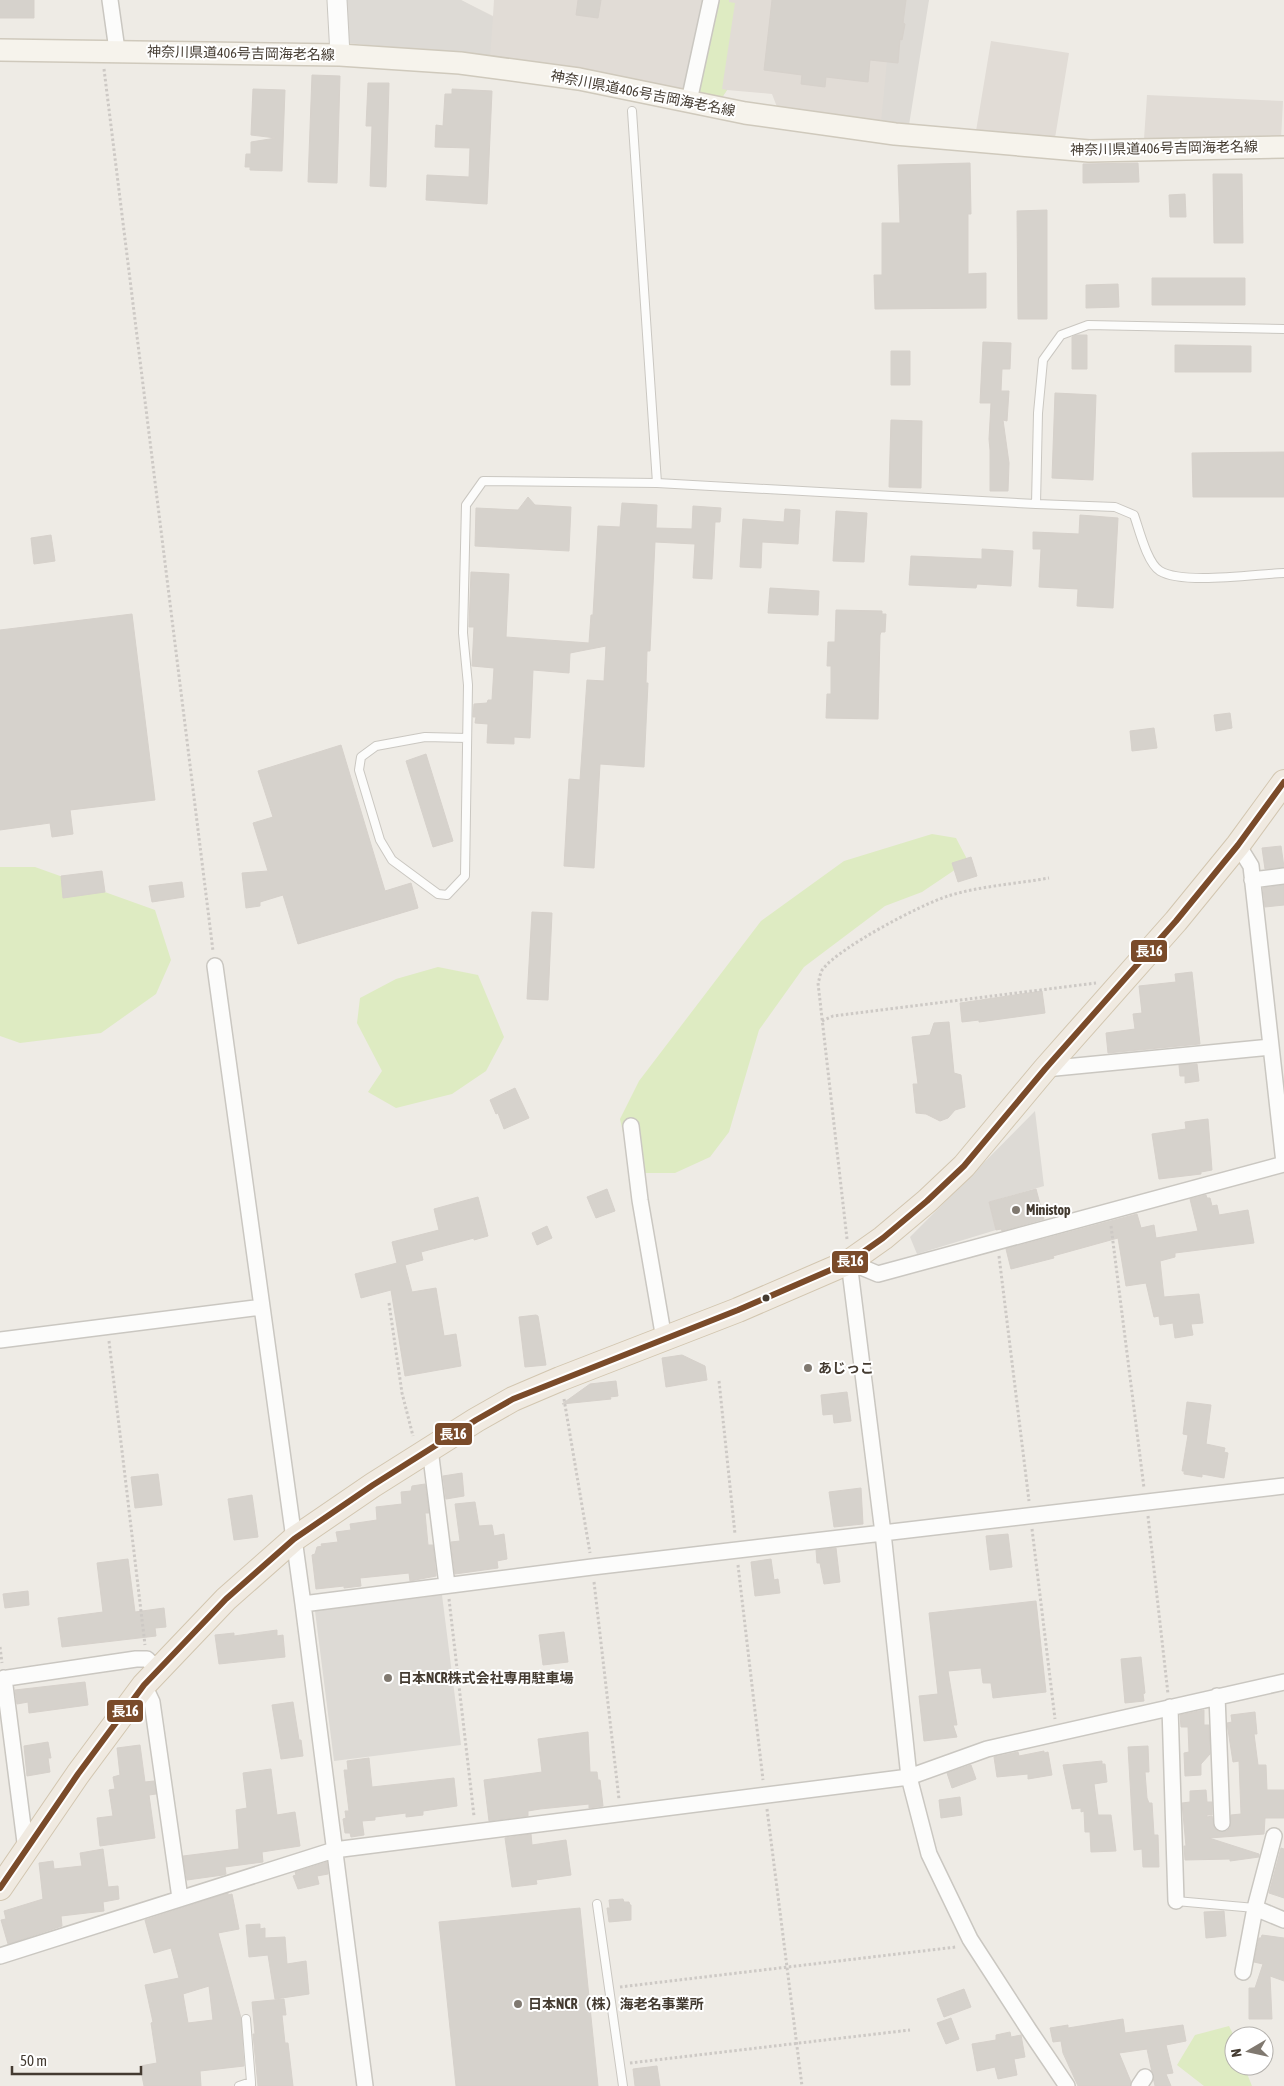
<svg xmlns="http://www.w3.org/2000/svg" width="1284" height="2086" font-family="'Asap Condensed','Noto Sans JP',sans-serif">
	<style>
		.industrial { fill: #e1dcd6 }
		.green { fill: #deebc2 }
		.parking { fill: #dddad5 }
		.building { fill: #d6d2cc; stroke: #d6d1cb; fill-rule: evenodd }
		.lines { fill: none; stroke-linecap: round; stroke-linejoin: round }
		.service-casing { stroke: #cac7c1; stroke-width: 10 }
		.minor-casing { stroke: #cac7c1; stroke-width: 18 }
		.tertiary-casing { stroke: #cac7c1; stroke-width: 21 }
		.secondary-casing { stroke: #cfc9bc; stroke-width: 24 }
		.primary-casing { stroke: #d2c6b0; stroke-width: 26 }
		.path { stroke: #cdc9c5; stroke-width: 3; stroke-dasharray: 2.5 2.5; stroke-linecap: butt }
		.service { stroke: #fcfcfb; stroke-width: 8 }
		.minor { stroke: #fcfcfb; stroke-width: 15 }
		.tertiary { stroke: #fcfcfb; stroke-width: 19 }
		.secondary { stroke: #f6f3ec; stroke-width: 21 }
		.primary { stroke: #f0eae1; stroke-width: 24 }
		.bus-1-casing { stroke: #fff; stroke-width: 10 }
		.bus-1 { stroke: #7a4b2a; stroke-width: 6 }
		.poi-dot { fill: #807970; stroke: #fff; stroke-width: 2 }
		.bus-dot { fill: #443b31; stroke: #fff; stroke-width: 2 }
		.labels { text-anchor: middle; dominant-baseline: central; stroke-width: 4; stroke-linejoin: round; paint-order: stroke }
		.street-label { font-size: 14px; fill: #443b31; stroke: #fff }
		.poi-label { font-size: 14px; font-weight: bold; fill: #443b31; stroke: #fff; text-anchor: start }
		.line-badge { stroke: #fff; stroke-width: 2 }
		.badge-label { font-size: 14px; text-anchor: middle; font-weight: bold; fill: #fff }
	</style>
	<rect width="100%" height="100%" fill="#eeebe5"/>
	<path class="industrial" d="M346,0H461L493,16L494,0H707L686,91L490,57L349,43Z
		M717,0H929L881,122L777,107L772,94L727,90L721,99L697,94Z
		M991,41L1069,53L1055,138L976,131Z
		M1147,95L1283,101L1281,139H1144Z"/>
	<path class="green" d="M720,0H729V2L735,3L722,89L727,90L721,99L699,94Z
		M932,834L956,838L968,861L922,892L885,906L804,967L759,1030L729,1132L710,1157L675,1173H632L620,1119L639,1081L761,921L844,861Z
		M0,867H35L155,910L171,960L156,994L101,1033L20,1043L0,1036Z
		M438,967L478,975L504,1037L486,1071L452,1094L396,1108L368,1092L382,1071L357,1023L360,998L396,979Z
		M1229,2026L1234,2036V2066H1244L1252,2086H1204L1177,2065L1195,2035Z"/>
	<path class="parking" d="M346,0H461L493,17L490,57L349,43Z
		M893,0H929L909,125L881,122Z
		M1035,1111L1044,1186L989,1202L996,1230L917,1254L910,1237Z
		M442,1595L461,1745L334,1761L315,1611Z"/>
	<path class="building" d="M0,0H34V18H0Z
		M578,0H601L598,18L576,15Z
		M772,0H906L903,23L905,24L902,40L900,39L898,63L870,60L868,82L826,77L825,87L801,84L802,75L764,70Z
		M312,75L340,76L337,183L308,182Z
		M368,83H389L386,187L370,186L372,126H366Z
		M253,89L285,90L282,171L250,170V167H245L246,154H251V142L276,138L251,135Z
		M452,89L492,91L487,204L426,200L427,175L469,177L470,148L435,147L436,125L443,126L445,94H452Z
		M970,163L971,214H968V274L986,273V308L875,309L874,275H882V223H900L898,165Z
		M1138,163L1139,182L1083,183V164Z
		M1213,174H1242L1243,243H1214Z
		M1185,194L1186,217H1170L1169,195Z
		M1047,210V319H1018L1017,211Z
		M1152,278H1245V305H1152Z
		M1118,284L1119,307L1086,308V285Z
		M1076,335H1087V369H1072V337Z
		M983,342L1011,343L1010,369H1002L1001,391H1009L1007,421L1003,420L1009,463L1008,491H990V450L989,439L991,403H980Z
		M1175,345L1251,346V372H1175Z
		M891,351H910V385H891Z
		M1055,393L1096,395L1093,480L1052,478Z
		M891,420L922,421L921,488L889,487Z
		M1284,452V497H1193L1192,453Z
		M528,497L535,505L571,507L569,551L475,546L476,508L518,510Z
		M622,503L657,505L656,528L692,529L693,506L721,508L720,522H715L712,579L693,578L695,544L655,542L650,651H647L646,683H648L644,767L600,764L594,868L564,866L569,779L580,780L587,680L604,681L606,646L570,653L569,673L533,670L530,738L514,737V744L487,743L488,724L475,723L476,717H473L474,704L487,703L488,700H492L494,668L472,666L474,627H469L471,572L509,574L506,637L589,643L591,615H593L598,526L620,527Z
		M785,509L800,510L798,544L762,542L761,568L740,567L743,519L784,522Z
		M836,511L867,513L864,562L833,561Z
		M1080,515L1118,518L1113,608L1077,606L1078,589L1039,587L1041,549H1033V532L1079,534Z
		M51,535L55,561L34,564L31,538Z
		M982,549L1013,551L1011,586L977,584L976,588L909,585L911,556L982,559Z
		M770,588L819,591L818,615L768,613Z
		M836,610L882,611V614H886L885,632H881L880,635L878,719L826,718L827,694H831V666H827L828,642H835Z
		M132,614L155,800L70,810L73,834L52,837L50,823L0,830V630Z
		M1230,713L1232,728L1216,731L1214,715Z
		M1154,728L1157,748L1132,751L1130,731Z
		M341,745L385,891L411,883L418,908L298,944L283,895L260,902V906L246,908L242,873L268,871L253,823L273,817L258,771Z
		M426,754L453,841L433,847L406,761Z
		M1281,846L1284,867L1265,869L1262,848Z
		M971,857L977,876L958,882L952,863Z
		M102,871L105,892L63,898L61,876Z
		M182,882L184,897L152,902L149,886Z
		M1284,885V905L1265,907L1263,888Z
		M532,912L552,913L548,1000L527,999Z
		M1192,972L1200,1044L1108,1053L1106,1033L1135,1029L1133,1014L1142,1013L1139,986L1176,982L1175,974Z
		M1042,991L1045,1013L979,1022V1020L962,1022L960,1003Z
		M949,1022L954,1073L961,1075L965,1107L955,1110L948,1118L940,1121L926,1114L916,1113L913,1084H918L912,1037L930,1035L934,1023Z
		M1197,1064L1199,1081L1185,1083V1076H1180L1179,1065Z
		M515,1088L529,1118L504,1129L498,1113L496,1114L490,1100Z
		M1208,1119L1212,1170L1201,1172V1174L1159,1179L1152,1134L1186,1129L1185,1122Z
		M607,1189L615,1211L596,1218L587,1197Z
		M1036,1189L1044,1219L1002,1231L1001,1229L996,1230L989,1202Z
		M1206,1195L1207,1198H1210L1212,1206L1217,1205L1219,1215L1248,1210L1254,1243L1175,1253V1257L1160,1261L1164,1297L1199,1294L1203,1323L1191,1324L1193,1335L1175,1338L1173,1323L1160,1325L1159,1316L1154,1317L1146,1283L1126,1286L1118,1238L1053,1256L1054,1258L1011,1269L1006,1249L1137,1214L1141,1228L1154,1225L1156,1238L1198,1231L1190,1199Z
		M478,1197L488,1236L474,1240V1238L421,1252L423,1260L405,1265L412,1292L436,1288L444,1336L456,1334L461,1366L405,1376L391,1290L361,1298L355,1274L397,1263L392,1242L439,1230L434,1209Z
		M547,1226L552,1238L537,1245L532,1233Z
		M536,1315L538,1316L546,1365L525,1367L519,1317Z
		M682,1355L705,1366L707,1380L666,1387L662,1358Z
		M616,1381L618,1396L610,1397L611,1399L562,1404L590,1384Z
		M847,1392L851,1421L834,1423L833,1414L823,1415L821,1395Z
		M1187,1402L1211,1405L1206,1444L1225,1448L1224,1452L1228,1453L1224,1478L1202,1474V1477L1184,1474V1471H1182L1188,1435L1183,1434Z
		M462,1473L464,1496L446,1499L443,1476Z
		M158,1474L162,1505L135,1508L131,1477Z
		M425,1484L429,1513H425L428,1545H433L436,1576L410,1581L409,1573L360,1578L361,1586L344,1588V1586L316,1589L312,1555L315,1554L317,1547L322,1546L321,1544L338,1542L336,1532L351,1530L350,1524L377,1520L376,1507L402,1504L401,1492L411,1491L412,1486Z
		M861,1488L863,1524L834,1527L829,1492Z
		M252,1495L258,1537L234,1540L228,1499Z
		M475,1502L479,1526L492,1525L494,1536L504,1534L507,1559L497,1561L498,1568L455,1574L451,1542L460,1541L455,1504Z
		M1008,1534L1012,1567L990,1570L986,1536Z
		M836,1548L840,1582L824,1584L820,1563H817L816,1550Z
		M128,1559L135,1612L164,1608L166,1627L155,1628L156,1636L62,1647L58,1618L103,1612L97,1563Z
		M771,1559L774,1580L778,1579L780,1593L755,1596L751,1562Z
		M28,1591L29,1605L5,1608L3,1594Z
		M1036,1601L1046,1692L993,1698L991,1683H983L981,1668L948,1671L957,1725H953L957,1737L924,1741L919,1696L938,1694L929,1613Z
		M277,1630V1636L283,1635L285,1657L219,1664L215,1635L234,1633V1636Z
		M564,1632L568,1662L543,1665L539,1635Z
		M1141,1657L1145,1693L1143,1694L1144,1701L1125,1703L1121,1659Z
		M85,1682L88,1705L29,1713L28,1702L17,1704L15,1690Z
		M293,1702L299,1740H301L303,1756L281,1759L272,1705Z
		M1204,1710V1725H1209L1210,1754L1201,1764V1775L1185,1776L1184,1753L1189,1752L1188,1727H1181L1180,1715Z
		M1255,1712L1257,1734H1254L1258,1765H1266L1267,1790H1284V1818H1265L1264,1834L1209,1838L1259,1854V1857L1230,1861V1859L1185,1860L1184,1846H1186L1182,1803L1190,1802V1791L1206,1790L1207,1802H1212V1815H1207V1817L1212,1816L1214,1828L1218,1831H1227L1230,1828L1231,1815L1241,1814L1239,1761L1233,1762L1227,1723L1232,1722L1231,1715Z
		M588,1732L590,1772H597L598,1780H600L603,1806L589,1808V1804L540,1809L528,1811V1816L489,1821L484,1780L542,1772L538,1739Z
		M48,1742L51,1758H48L50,1772L27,1776L24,1746Z
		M140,1745L145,1782L154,1781L156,1794L149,1795L155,1838L100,1846L97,1818L113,1816L109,1790L115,1789L113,1777L120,1775L117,1748Z
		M1148,1746L1149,1772H1145L1147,1798L1149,1803H1152L1154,1835H1158L1159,1867H1143L1142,1849L1134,1850L1128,1747Z
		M1044,1751V1753L1048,1752L1052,1775L1028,1779V1774L997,1777L994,1757L1018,1752L1019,1756Z
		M369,1758L372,1787L454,1778L457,1806L423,1811V1815L406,1817V1813L375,1817V1820L362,1821L364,1835L351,1837L350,1833H345L343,1819L346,1818L345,1811H349L344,1770H348L347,1761Z
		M1102,1761V1764H1105L1107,1782L1094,1784L1098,1815H1111L1116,1851L1091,1852L1090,1832H1085L1084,1811L1081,1812V1808L1072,1809L1063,1765Z
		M971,1765L976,1779L952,1788L947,1773Z
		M271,1769L277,1815L295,1812L300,1846L262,1852L263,1862L225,1867L226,1874L223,1875L187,1880L183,1856L239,1849L236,1810L247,1808L243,1773Z
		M960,1797L962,1815L941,1818L939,1800Z
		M531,1834L532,1845L566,1840L571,1875L536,1880L537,1884L512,1887L505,1838Z
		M1281,1848L1284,1849V1898L1269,1893Z
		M103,1849L108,1887L118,1886L119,1899L103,1902L104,1911L61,1916L62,1926L8,1944L1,1920L6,1919L4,1911L43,1899L39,1863L53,1861L54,1869L82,1866L80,1853Z
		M327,1862L328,1874L317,1876L319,1884L298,1889L293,1876L296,1875L295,1872Z
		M228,1893V1895L232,1894L239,1929L218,1933L241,2018L244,2066L200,2071L201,2086H144L140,2066L157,2063L151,2023L153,2022L145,1985L179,1978L171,1948L154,1953L145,1920ZM209,1986L213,2020L188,2023L183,1994Z
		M623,1899L624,1902H629L630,1905H631V1920L609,1922L607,1908H610L609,1900Z
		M580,1908L598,2086H456L439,1922Z
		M1224,1911L1226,1936L1206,1938L1204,1912Z
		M260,1924V1929L265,1928V1938L285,1937L287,1964L306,1961L309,1994L275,1999L268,1955L249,1957L246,1925Z
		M1262,1935L1284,1938V1981L1270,1976L1272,2019H1249V1988H1255L1263,1964L1254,1962L1259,1938H1261Z
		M964,1989L971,2007L944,2017L937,1999Z
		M284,1999L286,2015H282L285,2043H288L293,2086H258L253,2034H255L252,2002Z
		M951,2018L959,2039L946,2044L937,2023Z
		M1123,2019L1125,2033L1183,2025L1186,2041L1166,2045L1173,2073L1166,2074L1171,2086H1155L1147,2049L1119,2053L1131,2082L1130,2086H1078L1063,2053L1061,2041L1053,2042L1050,2028L1068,2025V2028Z
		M1010,2032L1011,2037L1021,2035L1025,2057L1014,2059L1017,2075L998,2079L995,2067L977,2071L972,2044L996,2040V2035Z
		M657,2066L660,2086H635L633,2069Z"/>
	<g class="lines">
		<g class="service-casing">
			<path id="service" d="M657,483L1036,504L1038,413L1043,360L1061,335L1088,325L1284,329
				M1036,504L1115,507L1134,515C1139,529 1147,563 1160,571C1183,585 1256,574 1284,573
				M467,738L425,737L376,746L361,757L359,770L380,840L392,860L438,894L447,895L465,876L468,685L463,633L466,505L483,481L657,483L632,111
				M1176,1901L1255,1908
				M597,1904L623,2086
				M246,2019L251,2082
				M239,2086L251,2082V2085"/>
		</g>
		<g class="minor-casing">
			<path id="minor" d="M110,0L117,50
				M689,101L711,0
				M1238,845L1251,866L1284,1163
				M1252,880L1284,876
				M215,966L303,1604L365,2086
				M1045,1069L1271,1047
				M631,1126L640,1200L664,1339
				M849,1262L883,1533L909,1777L929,1854L970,1939L1029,2030L1067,2086
				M849,1262L878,1274L1284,1164
				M0,1340L262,1307
				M430,1449L447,1585
				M303,1604L592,1567L1284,1486
				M4,1678L26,1850
				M0,1679L136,1659H147L158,1670
				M144,1685L152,1702L180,1898
				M1217,1696L1222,1823
				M1170,1707L1176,1901
				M1255,1908L1284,1920
				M0,1956L334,1850L909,1777L987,1749L1284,1682
				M1243,1972L1255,1908L1274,1836
				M1139,2086L1145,2077"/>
		</g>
		<g class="tertiary-casing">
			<path id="tertiary" d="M337,0L340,55"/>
		</g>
		<g class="secondary-casing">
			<path id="secondary" d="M0,50L340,55L460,63L579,79L745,113L895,134L1089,151L1284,147"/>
		</g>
		<g class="primary-casing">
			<path id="primary" d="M0,1888L78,1774L144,1685L226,1599L294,1539L373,1485L476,1420L513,1399L560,1379L738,1310L849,1262L883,1238L927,1201L964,1166L1045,1069L1176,921L1238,845L1284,782"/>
		</g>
		<path class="path" d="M104,69L213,951
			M822,1021L833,1016L1096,983
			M1111,1226L1144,1488
			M847,1239L818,983C820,978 820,972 823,969C840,947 920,905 948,896C980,886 1015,884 1049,878
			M999,1256L1029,1501
			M389,1303L402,1393L413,1436
			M109,1341L145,1645
			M719,1381L735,1534
			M564,1399L590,1553
			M1148,1516L1168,1694
			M1032,1529L1055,1719
			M738,1565L763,1780
			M594,1582L619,1799
			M449,1599L474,1816
			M0,1647L2,1663
			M767,1809L802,2086
			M620,1987L956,1947
			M630,2063L910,2030"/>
		<use href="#service" class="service"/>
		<use href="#minor" class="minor"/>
		<use href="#tertiary" class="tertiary"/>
		<use href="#secondary" class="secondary"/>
		<use href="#primary" class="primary"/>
		<g class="bus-1-casing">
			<path id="bus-1" d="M0,1888L78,1774L144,1685L226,1599L294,1539L373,1485L476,1420L513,1399L738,1310L849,1262L883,1238L927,1201L964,1166L1045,1069L1176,921L1238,845L1284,782"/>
		</g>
		<use href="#bus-1" class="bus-1"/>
	</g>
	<g class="poi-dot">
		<circle cx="1016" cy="1210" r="5"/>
		<circle cx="808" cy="1368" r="5"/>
		<circle cx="388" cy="1678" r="5"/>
		<circle cx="518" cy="2004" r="5"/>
	</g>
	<circle class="bus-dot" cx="766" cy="1298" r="4.5"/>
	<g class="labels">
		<g class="street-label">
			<text transform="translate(241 53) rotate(1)">神奈川県道406号吉岡海老名線</text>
			<text transform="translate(643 93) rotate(11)">神奈川県道406号吉岡海老名線</text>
			<text transform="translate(1164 148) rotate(-1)">神奈川県道406号吉岡海老名線</text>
		</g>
		<g class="poi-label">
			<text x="1026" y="1210">Ministop</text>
			<text x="818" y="1368">あじっこ</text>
			<text x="398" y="1678">日本NCR株式会社専用駐車場</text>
			<text x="528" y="2004">日本NCR（株）海老名事業所</text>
		</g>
	</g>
	<g class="line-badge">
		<rect x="1130" y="939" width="38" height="24" rx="5" fill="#7a4b2a"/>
		<rect x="831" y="1250" width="38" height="24" rx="5" fill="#7a4b2a"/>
		<rect x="434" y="1422" width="39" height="24" rx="5" fill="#7a4b2a"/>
		<rect x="106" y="1699" width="38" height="24" rx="5" fill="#7a4b2a"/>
	</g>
	<g class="badge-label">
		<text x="1149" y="956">長16</text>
		<text x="850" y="1266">長16</text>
		<text x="453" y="1439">長16</text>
		<text x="125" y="1716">長16</text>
	</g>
	<g transform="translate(1249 2051) rotate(261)"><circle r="24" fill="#ffffff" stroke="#b4b1ad"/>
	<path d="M0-4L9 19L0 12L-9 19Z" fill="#807970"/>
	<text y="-8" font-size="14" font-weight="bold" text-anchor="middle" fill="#443b31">N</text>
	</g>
	<path d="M12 2066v8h129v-8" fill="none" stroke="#443b31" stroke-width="2.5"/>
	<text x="20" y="2066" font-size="15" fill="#443b31" stroke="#ffffff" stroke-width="4" paint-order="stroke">50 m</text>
</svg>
